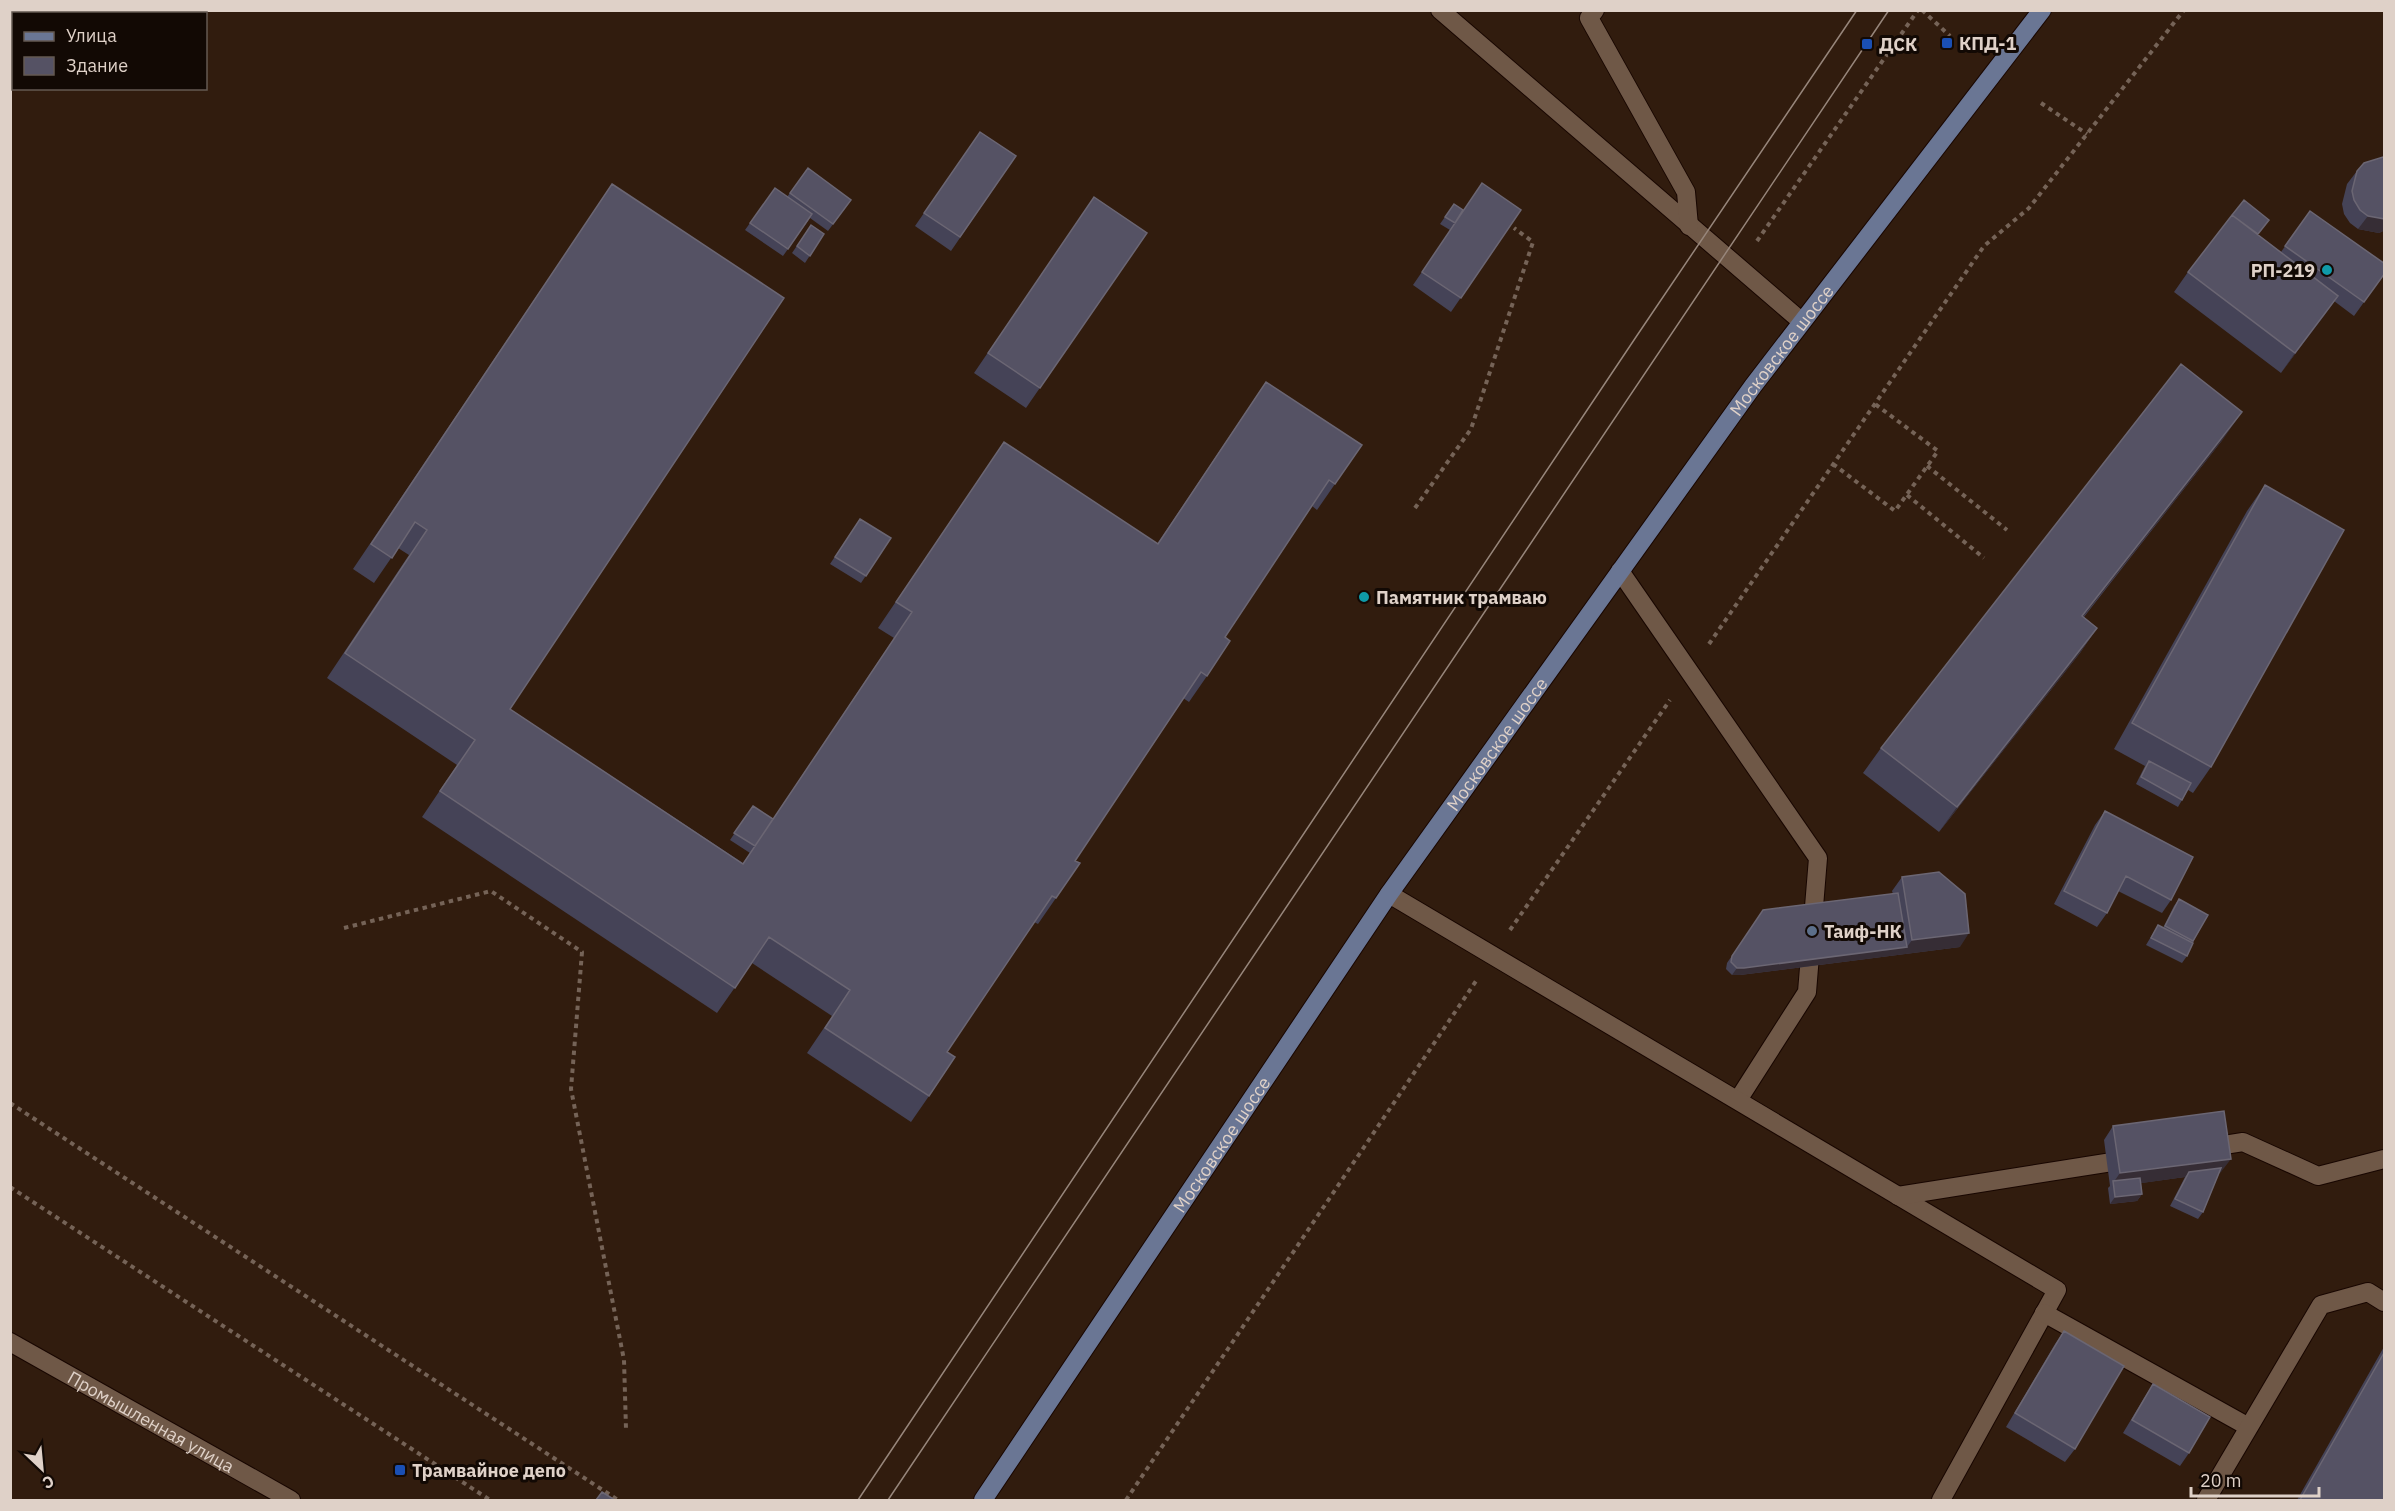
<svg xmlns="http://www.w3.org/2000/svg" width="2395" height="1511" font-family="'IBM Plex Sans',sans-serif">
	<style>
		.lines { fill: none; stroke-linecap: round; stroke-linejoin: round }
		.minor-casing { stroke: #180600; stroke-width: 20 }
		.major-casing { stroke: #180600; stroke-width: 20 }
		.path { stroke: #756357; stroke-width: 4; stroke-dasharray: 4.5 4.5; stroke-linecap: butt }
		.minor { stroke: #6f5847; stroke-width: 18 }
		.major { stroke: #6a7694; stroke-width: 18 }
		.tram { stroke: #97867b; stroke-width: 1.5 }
		.wall { fill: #454357 }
		.shaded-wall { fill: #362d35 }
		.building { fill: #555264; stroke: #6b6673; stroke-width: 1.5 }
		.transit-dot { fill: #1a4fb4; stroke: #120904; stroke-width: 2 }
		.culture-dot { fill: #0f9aa8; stroke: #120904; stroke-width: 2 }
		.service-dot { fill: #5c6f8a; stroke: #120904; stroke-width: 2 }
		.labels { text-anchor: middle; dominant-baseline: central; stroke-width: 6; stroke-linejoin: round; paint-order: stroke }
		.poi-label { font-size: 18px; font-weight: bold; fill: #dfd1c8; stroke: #120904; text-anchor: start }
		.street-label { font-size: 18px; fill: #dfd1c8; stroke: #120904 }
	</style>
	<rect width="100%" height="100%" fill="#311c0e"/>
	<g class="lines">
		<g class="minor-casing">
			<g id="minor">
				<path d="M1440,10L1801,321"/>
				<path d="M1595,10L1589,18L1686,192L1689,226"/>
				<path d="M1620,571L1818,858L1807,992L1738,1100"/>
				<path d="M1389,894L2057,1290L1941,1500"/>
				<path d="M2205,1148L2243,1142L2318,1176L2384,1159"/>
				<path d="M1898,1196L2131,1159"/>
				<path d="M2044,1313L2247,1426"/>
				<path id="s1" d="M10,1342L291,1500"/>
				<path d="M2206,1500L2321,1305L2368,1292L2384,1302"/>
			</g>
		</g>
		<g class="major-casing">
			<g id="major">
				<path id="s2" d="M983,1500L1389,894L1753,386L2042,10"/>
			</g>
		</g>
		<path class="path" d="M1922,10L1950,36
			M2041,103L2087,134
			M1757,241L1918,10
			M1833,464L1895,511L1938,451L1875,404
			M1927,466L2007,530
			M1907,495L1984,558
			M1415,508L1471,429L1533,242L1514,228
			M1709,644L1984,246L2029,208L2184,10
			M344,928L491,891L582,952L571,1089L624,1360L626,1429
			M1510,930L1670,700
			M10,1103L618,1500
			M10,1187L490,1500
			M1126,1500L1476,981"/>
		<use href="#minor" class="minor"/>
		<use href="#major" class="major"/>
		<path class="tram" d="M858,1500L1638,334L1857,10
			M888,1500L1889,10"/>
	</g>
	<path class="wall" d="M980,132L1016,156L951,251L915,226Z
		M2385,158V230L2379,233L2358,229L2350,223L2344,214L2342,204L2347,184L2357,171Z
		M808,168L851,200L828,231L810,218L783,256L745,230L775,188L787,197Z
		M612,184L510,709L743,863L750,853L730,840L753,806L773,819L894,638L878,628L1004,442L1157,544L1266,382L1362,445L1317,510L1312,506L1225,637L1207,676L1189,702L1183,698L1075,861L1056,898L1038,924L1034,922L947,1052L929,1096L911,1122L807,1053L832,1016L752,963L717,1013L422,817L457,765L327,678L409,555L398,548L374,583L353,569Z
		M1094,197L1147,233L1026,408L974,373Z
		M1454,204L1463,210H1521L1451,312L1413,285L1452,228L1450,230L1440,224Z
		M2310,211L2385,273L2354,316L2334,301L2281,373L2174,292L2188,272L2232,215L2281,252Z
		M811,225L824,234L805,263L792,253Z
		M2224,438L2084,617L2097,628L2080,653L1939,832L1863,773L1881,748Z
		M2265,485L2211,767L2193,793L2188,790L2178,807L2136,784L2145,766L2114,749L2247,511Z
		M860,519L891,538L861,583L830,564Z
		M2105,811L2171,900L2162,913L2118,891L2107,913L2097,927L2054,904L2095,825Z
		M1902,877L1960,947L1740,975H1732L1726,969L1727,963L1763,910L1893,894L1892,891Z
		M2179,899L2208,915L2193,942L2187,956L2182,963L2146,945L2158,925L2163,928L2174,906Z
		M2113,1126L2221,1172L2219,1173L2203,1212L2198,1219L2170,1206L2185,1177L2141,1183L2142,1194L2137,1201L2110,1204L2108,1188L2110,1186L2104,1140Z
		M2064,1331L2075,1449L2065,1462L2006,1427L2055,1344Z
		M2385,1345V1500H2297Z
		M2153,1384L2189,1453L2180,1466L2123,1433L2144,1398Z"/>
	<path class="shaded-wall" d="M2368,216L2385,219V230L2379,233L2358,229Z
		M2338,296L2324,316L2281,373L2295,353Z
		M2242,412L2224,438L2064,641L2082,616Z
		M2097,628L2080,653L1939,832L1957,807Z
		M1969,933L1960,947L1740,975H1732L1737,968L1907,947L1912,940Z
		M2231,1159L2221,1172L2186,1177L2189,1172L2185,1177L2114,1187L2113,1183L2120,1173Z
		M2142,1194L2137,1201L2110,1204L2115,1197Z"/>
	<path class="building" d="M980,132L1016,156L960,237L924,213Z
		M2383,157L2385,158V219L2368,216L2360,210L2354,200L2352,191L2357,171L2364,163Z
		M808,168L851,200L833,224L790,193Z
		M1482,183L1521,210L1461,298L1422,272Z
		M612,184L784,298L510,709L743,864L912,612L896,602L1004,442L1158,544L1266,382L1362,445L1335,484L1329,480L1225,637L1230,641L1207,676L1201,672L1075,861L1080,863L1056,898L1052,896L947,1052L955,1057L929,1096L825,1028L850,990L769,937L735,988L440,791L475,740L345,653L427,530L415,522L392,558L371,544Z
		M775,188L812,214L788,249L750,223Z
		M1094,197L1147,233L1040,388L988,353Z
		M2244,200L2269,220L2258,234L2232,215Z
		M1454,204L1463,210L1455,223L1445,217Z
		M2310,211L2385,264V273L2364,302L2285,246Z
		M2232,215L2338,296L2295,353L2188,272Z
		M811,225L824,234L810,256L797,246Z
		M2181,364L2242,412L2082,616L2097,628L1957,807L1881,748Z
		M2265,485L2344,530L2211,767L2132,723Z
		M860,519L891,538L866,576L835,557Z
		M2149,761L2191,783L2182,800L2141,777Z
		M753,806L773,819L755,846L734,833Z
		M2105,811L2193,857L2171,900L2126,876L2107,913L2064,891Z
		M1939,872L1965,894L1969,933L1912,940L1902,877Z
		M1898,893L1907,947L1744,968H1737L1731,962L1732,956L1763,910Z
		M2179,899L2208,915L2193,941L2165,926Z
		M2158,925L2193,943L2187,956L2151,938Z
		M2224,1111L2231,1159L2120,1173L2113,1126Z
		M2221,1168L2203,1212L2175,1199L2189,1172Z
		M2140,1178L2142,1194L2115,1197L2113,1181Z
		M2064,1331L2124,1366L2075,1449L2015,1413Z
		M2385,1351V1500H2300Z
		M2153,1384L2210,1417L2189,1453L2132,1420Z
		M602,1492L615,1500H596Z"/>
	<g class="transit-dot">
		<rect x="1941" y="37" width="12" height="12" rx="3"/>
		<rect x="1861" y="38" width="12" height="12" rx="3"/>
		<rect x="394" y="1464" width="12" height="12" rx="3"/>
	</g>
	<g class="culture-dot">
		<circle cx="2327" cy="270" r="6"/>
		<circle cx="1364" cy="597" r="6"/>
	</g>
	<circle class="service-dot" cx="1812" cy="931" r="6"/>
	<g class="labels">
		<g class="poi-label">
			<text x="1959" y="43">КПД-1</text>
			<text x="1879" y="44">ДСК</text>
			<text x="2315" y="270" text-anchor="end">РП-219</text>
			<text x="1376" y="597">Памятник трамваю</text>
			<text x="1824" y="931">Таиф-НК</text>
			<text x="412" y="1470">Трамвайное депо</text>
		</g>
		<g class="street-label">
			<text stroke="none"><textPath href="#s2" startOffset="1400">Московское шоссе</textPath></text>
			<text stroke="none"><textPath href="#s2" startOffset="914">Московское шоссе</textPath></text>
			<text stroke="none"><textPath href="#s2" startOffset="428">Московское шоссе</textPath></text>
			<text stroke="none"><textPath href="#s1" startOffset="162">Промышленная улица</textPath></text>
		</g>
	</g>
	<rect width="2395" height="1511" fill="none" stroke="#dfd1c8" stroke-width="24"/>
	<rect x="12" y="12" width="195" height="78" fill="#120904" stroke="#645952" stroke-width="1.5"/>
	<rect x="24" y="32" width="30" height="9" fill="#6a7694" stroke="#645952" stroke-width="1.5"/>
	<text x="66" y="42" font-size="18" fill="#dfd1c8">Улица</text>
	<rect x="24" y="57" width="30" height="18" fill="#555264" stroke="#645952" stroke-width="1.5"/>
	<text x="66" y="72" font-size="18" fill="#dfd1c8">Здание</text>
	<g transform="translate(42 1469) rotate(154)" stroke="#120904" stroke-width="4.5" paint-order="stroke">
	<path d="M0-4.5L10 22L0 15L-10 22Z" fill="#dfd1c8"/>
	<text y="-9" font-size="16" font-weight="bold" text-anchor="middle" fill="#dfd1c8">С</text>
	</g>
	<path d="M2191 1487v9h128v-9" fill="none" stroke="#dfd1c8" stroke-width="3"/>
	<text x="2200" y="1487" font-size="18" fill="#dfd1c8" stroke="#120904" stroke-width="4.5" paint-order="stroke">20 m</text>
</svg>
